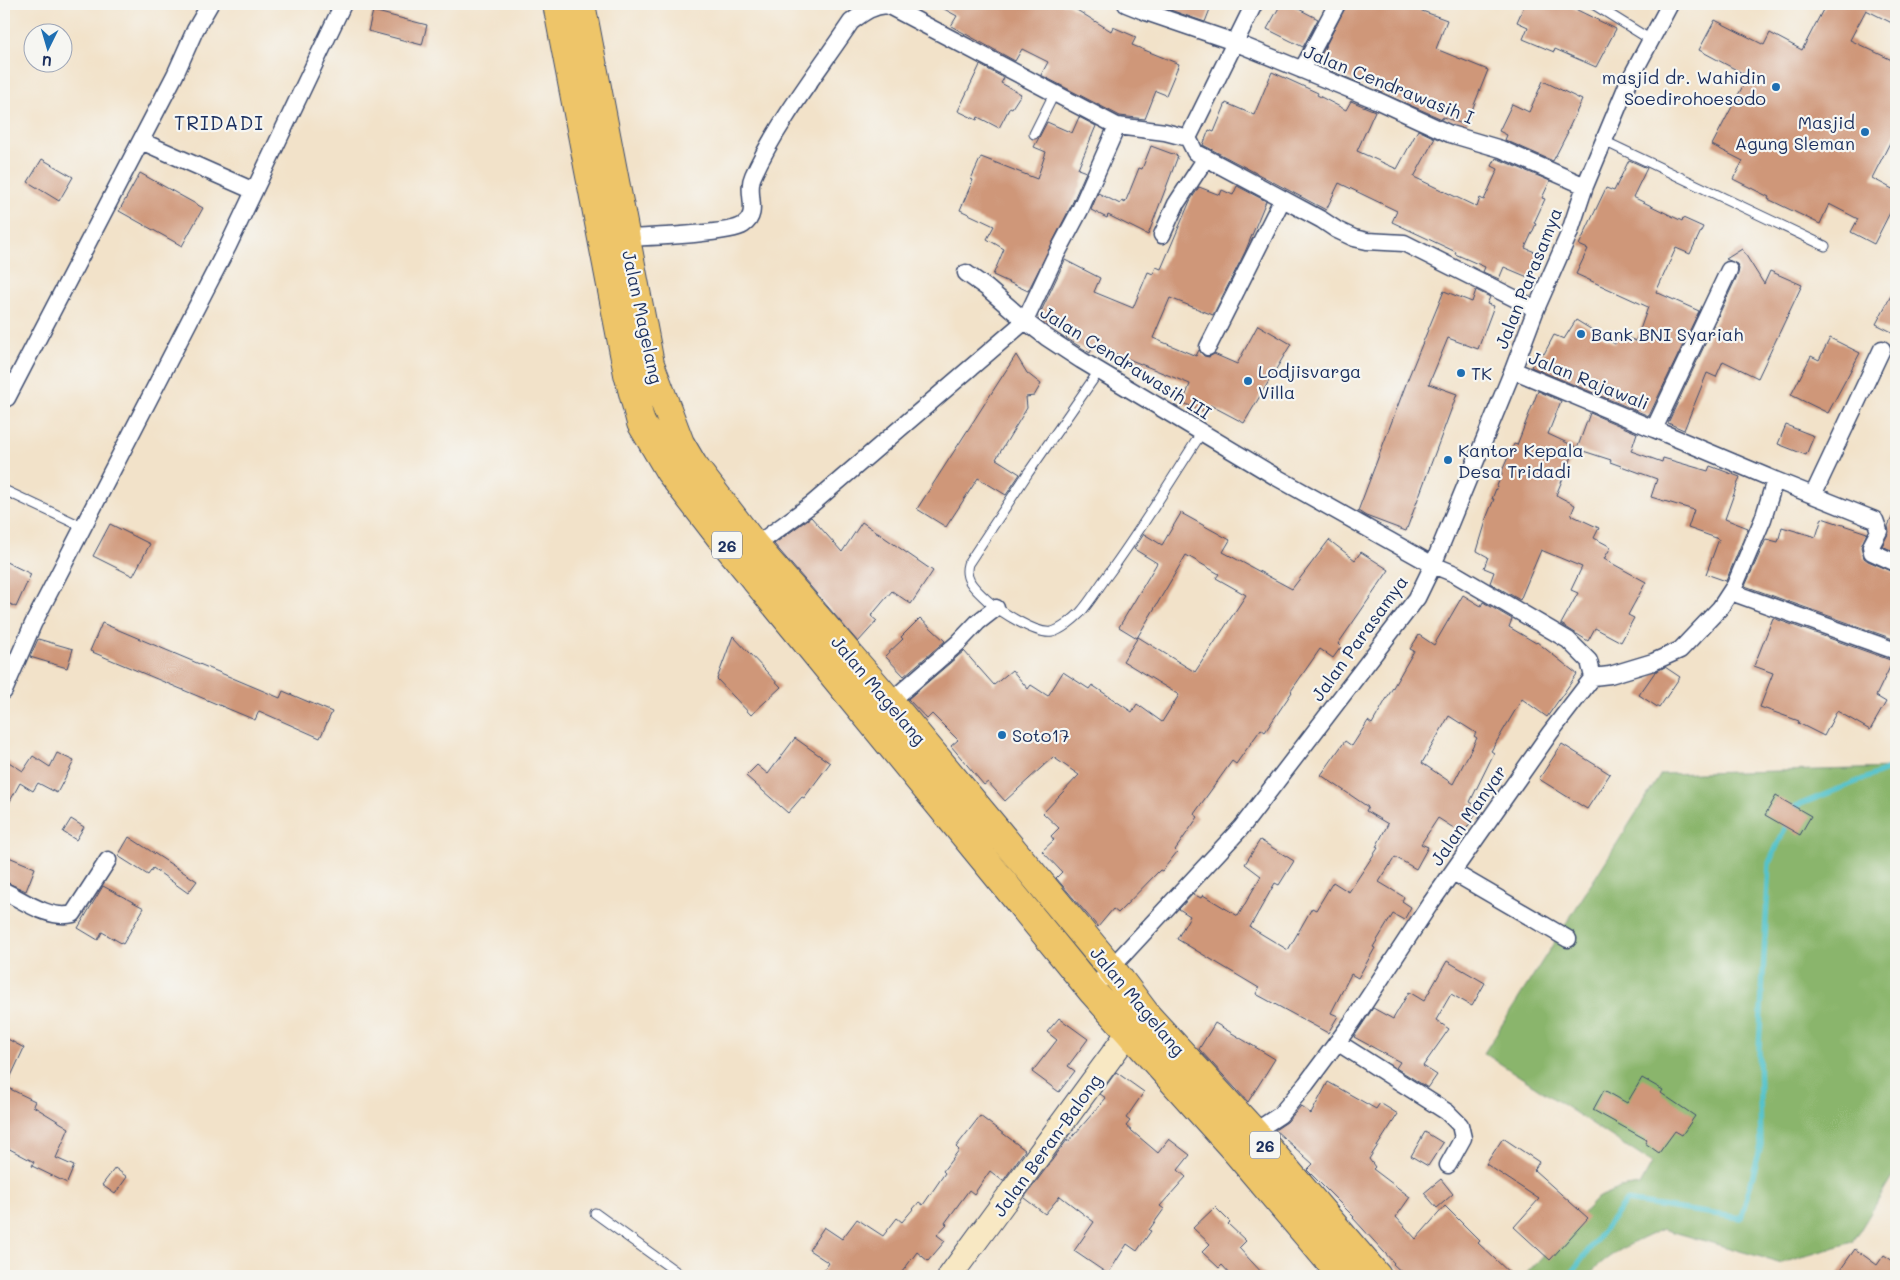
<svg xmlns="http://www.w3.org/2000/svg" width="1900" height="1280" font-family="Mali,sans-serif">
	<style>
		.forest { fill: #8ab56c; stroke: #527265 }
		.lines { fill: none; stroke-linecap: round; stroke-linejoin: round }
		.stream { stroke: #54c2ca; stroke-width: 5.5 }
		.building { fill: #cf9779; fill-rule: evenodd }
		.service-casing { stroke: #3b4a6e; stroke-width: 11 }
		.minor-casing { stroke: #3b4a6e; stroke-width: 19 }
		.secondary-casing { stroke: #3b4a6e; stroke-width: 26 }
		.trunk-casing { stroke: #3b4a6e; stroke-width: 30 }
		.service { stroke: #fff; stroke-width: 9 }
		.minor { stroke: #fff; stroke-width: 16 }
		.secondary { stroke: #f8e8c3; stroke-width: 24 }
		.trunk { stroke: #eec569; stroke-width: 28 }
		.poi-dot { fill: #1f6fb2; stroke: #f6f6f2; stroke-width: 2 }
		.labels { text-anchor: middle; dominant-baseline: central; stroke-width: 4.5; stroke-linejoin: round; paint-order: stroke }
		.shield { fill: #f6f6f2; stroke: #5d6b8a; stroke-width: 1 }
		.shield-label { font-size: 16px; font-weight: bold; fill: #1b2f5e }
		.poi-label { font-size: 18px; fill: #1b2f5e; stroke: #f6f6f2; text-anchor: start }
		.street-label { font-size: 18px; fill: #1b2f5e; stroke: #f6f6f2 }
		.quarter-label { font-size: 20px; letter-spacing: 1px; fill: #1b2f5e; stroke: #f6f6f2 }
	</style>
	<rect width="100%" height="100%" fill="#f6f6f2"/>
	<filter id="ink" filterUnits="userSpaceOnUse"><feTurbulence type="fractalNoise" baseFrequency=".02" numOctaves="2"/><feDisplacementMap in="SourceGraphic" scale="10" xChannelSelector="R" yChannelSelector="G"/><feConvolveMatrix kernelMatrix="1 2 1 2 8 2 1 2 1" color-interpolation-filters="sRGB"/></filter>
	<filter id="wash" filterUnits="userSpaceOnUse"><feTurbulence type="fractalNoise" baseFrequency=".0096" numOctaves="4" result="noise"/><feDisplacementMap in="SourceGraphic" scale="20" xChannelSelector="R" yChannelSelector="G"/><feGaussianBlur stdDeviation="1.12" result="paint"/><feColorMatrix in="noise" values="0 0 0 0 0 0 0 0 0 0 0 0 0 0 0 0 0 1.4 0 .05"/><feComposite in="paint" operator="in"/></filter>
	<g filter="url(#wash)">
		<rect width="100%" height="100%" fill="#f2e2c9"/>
		<path class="forest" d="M1896,768V1171L1853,1242L1782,1263L1663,1229C1637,1241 1607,1253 1588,1276H1524L1597,1198L1620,1188L1640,1185L1652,1163L1484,1053L1661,774Z"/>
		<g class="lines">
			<path class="stream" d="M1792,813L1796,806L1896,766
				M1569,1276L1626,1201L1741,1218L1761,1146L1759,1049L1769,863L1788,822"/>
		</g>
		<g id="blocks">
			<path class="building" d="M935,4H1067L1111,31L1113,27L1136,37L1132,45L1179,64L1166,95L1156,91L1145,119L1120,116L1041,75L1048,62L1022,49L1015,61L951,26L957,16Z
				M1153,4H1212L1205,22Z
				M1281,4H1289L1318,19L1303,47L1267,29Z
				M1347,4H1403L1447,20L1436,49L1488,70L1466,125L1443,117L1442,119L1327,69L1330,62L1320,57Z
				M1525,4H1565L1616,29L1596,67L1555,49L1554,52L1523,39L1528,27L1517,22Z
				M1826,4H1896V25L1866,10L1850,40L1896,62V131L1872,178L1896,191V201L1874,244L1851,232L1858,219L1829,204L1820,224L1768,199L1769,197L1733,179L1743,161L1712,145L1748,76L1699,50L1715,20L1764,45L1770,33L1802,50Z
				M373,11L427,25L422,45L368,31Z
				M980,65L1004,78L1001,83L1021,94L1012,108L1010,107L999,128L978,117L977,120L958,111Z
				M1272,72L1318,93L1317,95L1346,110L1351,101L1375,111L1357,151L1397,169L1418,130L1435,138L1414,177L1477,207L1480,198L1484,200L1498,169L1492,166L1496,158L1550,181L1542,198L1545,199L1534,223L1536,224L1525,248L1540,254L1530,278L1504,267L1499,279L1483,272L1485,267L1455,254L1456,252L1392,222L1397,211L1339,183L1326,210L1203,145L1209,130L1214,132L1226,103L1254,115Z
				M1543,81L1582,100L1567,132H1568L1553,161L1505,140L1507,135L1499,131L1512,104L1529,112Z
				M1079,117L1096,126L1078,169L1086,172L1071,206L1028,291L993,275L1004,249L987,239L994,226L960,210L973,180L971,179L981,157L1037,179L1046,152L1034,147L1047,122L1072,133Z
				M1151,146L1178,156L1148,235L1108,215L1107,218L1091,210L1098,193L1120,204L1122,201L1125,203L1139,168L1142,169Z
				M42,159L73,177L59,201L28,182Z
				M1629,160L1647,168L1633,197L1682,221L1683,218L1703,227L1690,254L1676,248L1656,292L1699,311L1649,416L1531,367L1539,351L1544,354L1554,335L1564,339L1576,320L1615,344L1618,334L1636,341L1648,307L1576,274L1588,249L1579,245L1606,188L1614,191Z
				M140,173L203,208L182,246L119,211Z
				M1237,186L1266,201L1245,252L1213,315L1170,298L1153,338L1196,356L1199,350L1204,356L1209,357L1214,354L1237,364L1258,325L1291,344L1244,423L1210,405L1207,413L1183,403L1190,384L1094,345L1090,353L1066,338L1068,335L1038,318L1065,260L1100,278L1094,292L1133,308L1148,272L1153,274L1156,267L1161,269L1190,201L1199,187L1220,195L1222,190L1233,195Z
				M1742,249L1764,284L1770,271L1802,285L1758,378L1723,361L1716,377L1707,373L1684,430L1668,423L1738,274L1739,269L1737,264L1726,259Z
				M1896,286V334L1876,324Z
				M1476,290L1490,297L1487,304L1494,306L1478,349L1448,338L1429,384L1457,394L1406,531L1366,516L1358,511L1409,376L1444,291L1472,302Z
				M1830,338L1860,353L1828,413L1791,395L1811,356L1819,360Z
				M1016,355L1027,373L1041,384L1034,396L1026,397L1027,408L996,459L1020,474L1006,495L978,478L946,527L917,509Z
				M1538,391L1561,401L1548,434L1576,447L1556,495L1575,505L1571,515L1599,528L1594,538L1611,547L1604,559L1646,582L1628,615L1634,618L1621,642L1595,628L1588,641L1561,624L1578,593L1571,590L1582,567L1541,550L1520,600L1490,583L1494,572L1484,568L1488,557L1477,551L1486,521H1485L1494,499H1492L1502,473H1501L1514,444L1517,445Z
				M1590,413L1637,433L1631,451L1662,462L1663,458L1708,471L1710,466L1740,477L1725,519L1748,528L1726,581L1706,574L1719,539L1688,528L1694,510L1651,497L1657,479L1610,462L1611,460L1577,449Z
				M1786,425L1814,436L1806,455L1778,444Z
				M1896,509V552L1882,546L1889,532L1888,526Z
				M1181,513L1230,540L1223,552L1292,589L1329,540L1355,560L1361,552L1389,570L1338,644L1341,647L1333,658L1320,649L1291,691L1292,692L1265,732L1261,729L1236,764L1232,761L1194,814L1198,817L1175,850L1177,852L1162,871L1160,870L1118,913L1113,909L1098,927L1056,878L1062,872L1042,851L1054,840L1051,836L1059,828L1043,813L1079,775L1053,757L1005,801L988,782L984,785L951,746L958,740L932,714L927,719L908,699L964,651L994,685L1012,670L1028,689L1031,685L1048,696L1063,672L1089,689L1092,685L1132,712L1137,704L1162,722L1179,695L1123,661L1138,637L1195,672L1246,595L1216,578L1219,574L1186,555L1137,638L1119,627L1157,563L1134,549L1144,534L1162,545Z
				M811,517L842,552L862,522L933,571L911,604L892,591L871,616L877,621L858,642L774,544Z
				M1822,518L1867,533L1861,547L1864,558L1868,561L1896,573V640L1745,586L1766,539L1778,542L1782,527L1816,537Z
				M110,524L150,544L133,576L93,556Z
				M4,561L31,574L16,607L4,601Z
				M1463,595L1481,606L1483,602L1512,619L1509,627L1536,643L1537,642L1577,674L1547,717L1522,699L1491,751L1494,753L1470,802L1480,808L1463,834L1438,818L1421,844L1428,847L1416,869L1395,857L1379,882L1404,897L1402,901L1411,907L1404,920L1393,914L1373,947L1375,948L1358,978L1351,974L1331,1013L1338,1016L1328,1033L1256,994L1259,988L1177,939L1190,916L1179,909L1193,894L1201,898L1203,895L1238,916L1261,876L1245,864L1260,840L1294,861L1279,885L1275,883L1250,927L1288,950L1312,908L1316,910L1333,882L1349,892L1378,848L1376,847L1388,824L1366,811L1368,807L1321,775L1345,741L1352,746L1368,721L1372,724L1414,651L1410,649L1419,635L1434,645ZM1449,716L1476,733L1474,736L1477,738L1453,784L1422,763Z
				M920,618L945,641L904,676L885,656L903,639L901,637Z
				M1773,618L1893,661L1876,696L1886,702L1870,730L1837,711L1824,736L1798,723L1799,721L1760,707L1773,673L1754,666Z
				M102,623L280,698L283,691L332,712L320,738L259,711L255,720L90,651Z
				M733,636L781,687L751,715L717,679Z
				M38,639L73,649L67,668L30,657Z
				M1665,667L1680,677L1659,708L1639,695L1655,672Z
				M795,738L830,763L804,798L802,797L788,813L746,776L757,765L768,774Z
				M1562,744L1610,774L1587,809L1539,779Z
				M57,753L74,761L57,793L38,783L33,791L20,783L4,812V759L23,771L33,756L50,767Z
				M1776,796L1811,816L1800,835L1765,815Z
				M71,819L84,827L76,840L63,832Z
				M129,837L197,881L188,893L153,868L148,875L118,856Z
				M4,855L35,868L26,891L4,881Z
				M103,886L144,908L123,944L102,932L98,940L78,928Z
				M1447,961L1485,983L1472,1006L1451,994L1436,1020L1449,1029L1423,1066L1437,1075L1428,1088L1396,1068L1400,1062L1354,1037L1373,1008L1393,1019L1409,992L1424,1001Z
				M1059,1018L1088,1039L1068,1066L1075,1071L1059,1092L1032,1072L1057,1040L1047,1032Z
				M1215,1023L1275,1059L1248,1102L1199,1049Z
				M4,1037L24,1048L6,1087L35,1101L33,1106L69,1128L56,1158L74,1166L67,1183L32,1166L34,1162L4,1146Z
				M1116,1072L1144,1092L1126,1118L1130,1121L1126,1126L1158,1153L1169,1139L1190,1155L1178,1170L1186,1177L1160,1206L1164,1209L1149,1230L1151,1231L1137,1251L1127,1244L1108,1274L1074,1251L1094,1222L1060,1196L1045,1214L1024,1198L1067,1140L1068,1142L1106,1098L1100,1094Z
				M1642,1078L1663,1090L1661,1093L1695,1116L1682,1135L1675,1131L1659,1153L1645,1143L1647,1140L1593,1110L1604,1090L1627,1103Z
				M1328,1082L1376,1109L1380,1103L1398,1114L1369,1159L1375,1167L1373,1169L1410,1197L1396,1217L1416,1239L1445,1206L1480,1241L1478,1243L1513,1276H1406L1393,1264L1394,1263L1353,1218L1354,1217L1307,1170L1313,1164L1275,1130L1287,1122L1301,1106L1311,1114Z
				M980,1116L1025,1150L1003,1181L990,1171L974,1194L969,1190L945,1223L947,1224L937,1235L945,1241L928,1261L917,1252L899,1276H820L829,1263L809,1250L824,1227L842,1239L857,1219L883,1236L897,1218L902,1222L919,1202L923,1205L945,1173L943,1171L959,1150L956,1147Z
				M1425,1132L1443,1143L1428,1166L1411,1156Z
				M1503,1138L1539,1162L1534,1170L1588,1218L1550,1260L1514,1227L1539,1199L1486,1164Z
				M115,1168L127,1177L115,1194L102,1185Z
				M1441,1179L1453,1194L1437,1208L1424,1193Z
				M1215,1207L1230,1222L1228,1224L1246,1241L1239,1248L1265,1276H1232L1222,1265L1219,1268L1202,1252L1210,1244L1193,1228Z
				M1855,1249L1877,1265L1884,1255L1896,1263V1276H1836Z"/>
		</g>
	</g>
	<g filter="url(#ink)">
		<use href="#blocks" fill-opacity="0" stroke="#3b4a6e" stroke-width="1"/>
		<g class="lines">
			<g class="service-casing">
				<path id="service" d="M1593,4L1651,40
					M1034,134L1054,94
					M1604,141L1825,246
					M1099,371L1028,473L968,564C963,581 977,590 988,601C1000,611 1036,635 1052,632C1061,630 1074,619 1080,613C1090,602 1098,588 1107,576C1141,530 1171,480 1202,432
					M4,490L83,527
					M595,1213L682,1276"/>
			</g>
			<g class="minor-casing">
				<path id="minor" d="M1126,4L1146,12L1234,42L1376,100L1450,134L1501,149L1585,186
					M1302,70L1337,4
					M1188,138L1254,4
					M141,141L254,191
					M1162,235L1176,204L1206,158
					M626,238C646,237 730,234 743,225C761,213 745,193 753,176C777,123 818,71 851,22C863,13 871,6 887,5L1117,126L1165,132L1188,138L1195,152L1322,220L1337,230L1354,238L1367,241L1404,243L1536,309
					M966,273L987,288L1025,321L1054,259L1080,210L1117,126
					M1208,347L1282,200
					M1513,370L1654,429L1729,270
					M7,398L175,75L195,30L210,4
					M1775,480L1875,520L1879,531L1871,546L1872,552L1896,563
					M1813,495L1882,349
					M755,546L812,504L1025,321L1046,337L1081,360L1276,477L1433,565L1455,574L1568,640L1589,661L1593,677L1550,733L1430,904L1353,1021L1306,1084L1280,1115L1254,1132
					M1731,592L1896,651
					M1593,677L1610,675L1653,662L1680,650L1720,608L1735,585L1763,519L1775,480L1654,429
					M4,691L33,624L228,246L343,4
					M890,702L958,643L978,622L996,608
					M1453,872L1568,939
					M4,891C24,901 50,920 73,914L108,860
					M1092,991L1111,968L1241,828L1417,598L1433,565L1513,370L1536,309L1569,234L1585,186L1628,83L1670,4
					M1337,1042L1447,1112L1460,1125L1463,1138L1448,1165"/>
			</g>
			<g class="secondary-casing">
				<path id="secondary" d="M950,1276L1129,1032L1143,1021"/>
			</g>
			<g class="trunk-casing">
				<path id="trunk" d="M557,4L628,374L641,423L670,472L721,538L1092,991L1235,1150L1342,1276
					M581,4L650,364L680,443L693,465L755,546L890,702L1111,968L1148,1017L1254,1132L1377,1276"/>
			</g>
			<use href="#service" class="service"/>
			<use href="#minor" class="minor"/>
			<use href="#secondary" class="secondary"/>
			<use href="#trunk" class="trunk"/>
		</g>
	</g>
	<g class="poi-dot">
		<circle cx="1776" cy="87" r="5"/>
		<circle cx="1865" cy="132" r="5"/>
		<circle cx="1581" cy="334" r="5"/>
		<circle cx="1461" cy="373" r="5"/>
		<circle cx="1248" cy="381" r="5"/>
		<circle cx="1448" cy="460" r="5"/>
		<circle cx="1002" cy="735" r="5"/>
	</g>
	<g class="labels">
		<g class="shield">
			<rect x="712" y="531.5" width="30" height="27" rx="4"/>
			<rect x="1250" y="1131.5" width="30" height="27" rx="4"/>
		</g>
		<g class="shield-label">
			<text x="727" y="545">26</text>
			<text x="1265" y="1145">26</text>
		</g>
		<g class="poi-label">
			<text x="1766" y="77" text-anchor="end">masjid dr. Wahidin<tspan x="1766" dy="21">Soedirohoesodo</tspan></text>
			<text x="1855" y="122" text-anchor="end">Masjid<tspan x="1855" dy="21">Agung Sleman</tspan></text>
			<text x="1591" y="334">Bank BNI Syariah</text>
			<text x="1258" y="371">Lodjisvarga<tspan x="1258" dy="21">Villa</tspan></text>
			<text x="1471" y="373">TK</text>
			<text x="1458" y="450">Kantor Kepala<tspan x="1458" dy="21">Desa Tridadi</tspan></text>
			<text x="1012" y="735">Soto17</text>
		</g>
		<g class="street-label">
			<text transform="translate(1389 84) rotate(22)">Jalan Cendrawasih I</text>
			<text transform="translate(1528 278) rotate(-68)">Jalan Parasamya</text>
			<text transform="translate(643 317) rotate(78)">Jalan Magelang</text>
			<text transform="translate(1126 362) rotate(32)">Jalan Cendrawasih III</text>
			<text transform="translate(1589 380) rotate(22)">Jalan Rajawali</text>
			<text transform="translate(1359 638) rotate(-54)">Jalan Parasamya</text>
			<text transform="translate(879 690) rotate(50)">Jalan Magelang</text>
			<text transform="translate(1468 815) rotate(-55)">Jalan Manyar</text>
			<text transform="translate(1138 1001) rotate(50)">Jalan Magelang</text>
			<text transform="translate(1047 1145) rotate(-54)">Jalan Beran-Balong</text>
		</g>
		<g class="quarter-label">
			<text x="219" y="122">TRIDADI</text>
		</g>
	</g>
	<rect width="1900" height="1280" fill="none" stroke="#f6f6f2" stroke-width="20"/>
	<g transform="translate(48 48) rotate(185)"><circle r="24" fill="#f6f6f2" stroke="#9ea6b7"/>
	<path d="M0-4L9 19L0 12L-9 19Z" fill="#1f6fb2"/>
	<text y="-8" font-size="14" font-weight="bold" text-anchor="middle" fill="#1b2f5e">U</text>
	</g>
</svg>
